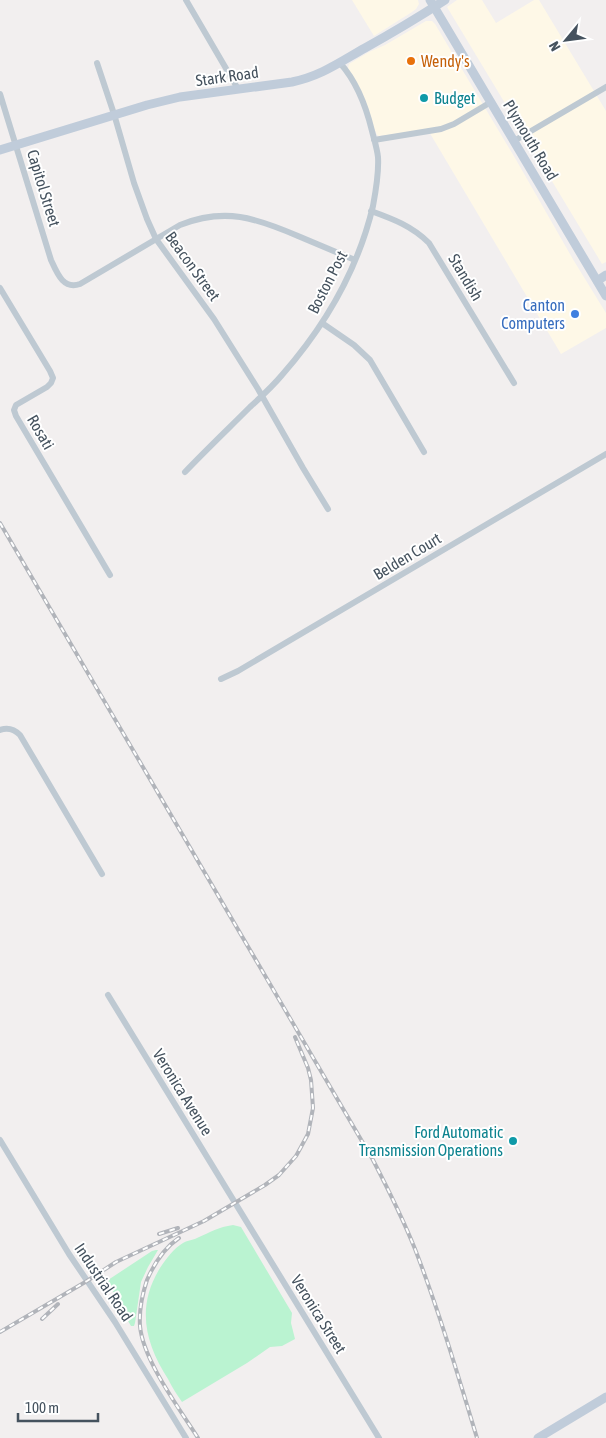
<svg xmlns="http://www.w3.org/2000/svg" width="606" height="1438" font-family="'Asap Condensed',sans-serif">
	<style>
		.commercial { fill: #fef8e7 }
		.green { fill: #baf3d1 }
		.lines { fill: none; stroke-linecap: round; stroke-linejoin: round }
		.street { stroke: #bec9d2; stroke-width: 6 }
		.secondary { stroke: #c0ccda; stroke-width: 9 }
		.rail-casing { stroke: #b1b4ba; stroke-width: 4 }
		.rail { stroke: #fff; stroke-width: 2; stroke-dasharray: 5.5; stroke-linecap: butt }
		.food-dot { fill: #e8710a; stroke: #fff; stroke-width: 2 }
		.culture-dot { fill: #0f9aa8; stroke: #fff; stroke-width: 2 }
		.shop-dot { fill: #3f7fe0; stroke: #fff; stroke-width: 2 }
		.labels { text-anchor: middle; dominant-baseline: central; stroke-width: 4; stroke-linejoin: round; paint-order: stroke }
		.food-label { font-size: 16px; fill: #c56008; stroke: #fff; text-anchor: start }
		.street-label { font-size: 16px; fill: #45525e; stroke: #fff }
		.culture-label { font-size: 16px; fill: #0d838f; stroke: #fff; text-anchor: start }
		.shop-label { font-size: 16px; fill: #366cbe; stroke: #fff; text-anchor: end }
	</style>
	<rect width="100%" height="100%" fill="#f2efef"/>
	<path class="commercial" d="M352,0H418L419,4L416,9L412,12L374,36Z
		M457,0H482L496,23L534,0H539L606,111V262L602,264L447,7Z
		M426,21H432L435,24L515,158L574,261L606,313V328L561,354L428,130L379,136L377,135L348,68L349,64L369,52L385,45Z"/>
	<path class="green" d="M233,1225L241,1227L292,1313L291,1323L295,1339L282,1346L270,1347L247,1363L182,1402C177,1395 172,1387 168,1379C145,1343 136,1307 160,1268C166,1259 174,1248 183,1243C188,1240 193,1240 197,1238C211,1232 218,1227 233,1225Z
		M156,1250H158L148,1267L141,1282L135,1323L134,1326H131L119,1306L116,1294L108,1288L105,1282L152,1251Z"/>
	<g class="lines">
		<path class="street" d="M186,0L238,89
			M97,63L114,114L134,183L147,219L156,239L214,319L258,389L303,468L328,509
			M0,94L51,260C57,273 63,290 80,284L180,225C225,207 256,218 298,236C317,244 336,252 355,260
			M374,140L441,129L454,124L491,102
			M514,141L606,87
			M371,211C393,219 412,226 429,243L514,383
			M0,288L50,371L53,378L51,383L47,387L16,405L14,410L16,416L110,575
			M322,323L354,345L370,360L424,452
			M185,472C206,450 228,429 250,407C261,397 272,387 282,375C325,326 358,269 373,206C376,190 379,173 378,157C377,148 374,139 372,131C366,106 357,82 340,63
			M221,679L238,671L606,454
			M0,730C8,727 14,729 20,735L102,874
			M108,995L379,1438
			M0,1140L69,1254L115,1322L186,1438"/>
		<path class="secondary" d="M430,0L606,296
			M0,150L147,105L180,97L292,82C321,76 340,62 365,48C392,33 419,17 445,0
			M597,281L606,275
			M538,1438L606,1397"/>
		<g class="rail-casing">
			<path id="rail" d="M0,523L373,1160C388,1189 403,1219 415,1249C439,1311 458,1375 477,1438
				M159,1234L178,1228
				M179,1238C164,1248 154,1264 147,1280C142,1295 139,1310 140,1326C143,1360 179,1408 198,1438
				M42,1319L58,1304
				M0,1332L87,1281L116,1262L204,1221L265,1185L279,1175L296,1156L301,1147L308,1134L313,1108L311,1080L308,1068L295,1037"/>
		</g>
		<use href="#rail" class="rail"/>
	</g>
	<circle class="food-dot" cx="411" cy="61" r="5"/>
	<g class="culture-dot">
		<circle cx="424" cy="98" r="5"/>
		<circle cx="513" cy="1141" r="5"/>
	</g>
	<circle class="shop-dot" cx="575" cy="314" r="5"/>
	<g class="labels">
		<g class="food-label">
			<text x="421" y="61">Wendy's</text>
		</g>
		<g class="street-label">
			<text transform="translate(227 76) rotate(-8)">Stark Road</text>
			<text transform="translate(531 140) rotate(59)">Plymouth Road</text>
			<text transform="translate(44 188) rotate(73)">Capitol Street</text>
			<text transform="translate(193 266) rotate(54)">Beacon Street</text>
			<text transform="translate(466 277) rotate(59)">Standish</text>
			<text transform="translate(327 282) rotate(-63)">Boston Post</text>
			<text transform="translate(41 432) rotate(60)">Rosati</text>
			<text transform="translate(407 556) rotate(-31)">Belden Court</text>
			<text transform="translate(183 1092) rotate(58)">Veronica Avenue</text>
			<text transform="translate(104 1282) rotate(56)">Industrial Road</text>
			<text transform="translate(319 1314) rotate(58)">Veronica Street</text>
		</g>
		<g class="culture-label">
			<text x="434" y="98">Budget</text>
			<text x="503" y="1132" text-anchor="end">Ford Automatic<tspan x="503" dy="18">Transmission Operations</tspan></text>
		</g>
		<g class="shop-label">
			<text x="565" y="305">Canton<tspan x="565" dy="18">Computers</tspan></text>
		</g>
	</g>
	<g transform="translate(566 40) rotate(241)" stroke="#ffffff" stroke-width="4" paint-order="stroke">
	<path d="M0-4L9 19L0 12L-9 19Z" fill="#45525e"/>
	<text y="-8" font-size="14" font-weight="bold" text-anchor="middle" fill="#45525e">N</text>
	</g>
	<path d="M18 1413v8h80v-8" fill="none" stroke="#45525e" stroke-width="2.5"/>
	<text x="25" y="1413" font-size="15" fill="#45525e" stroke="#ffffff" stroke-width="4" paint-order="stroke">100 m</text>
</svg>
